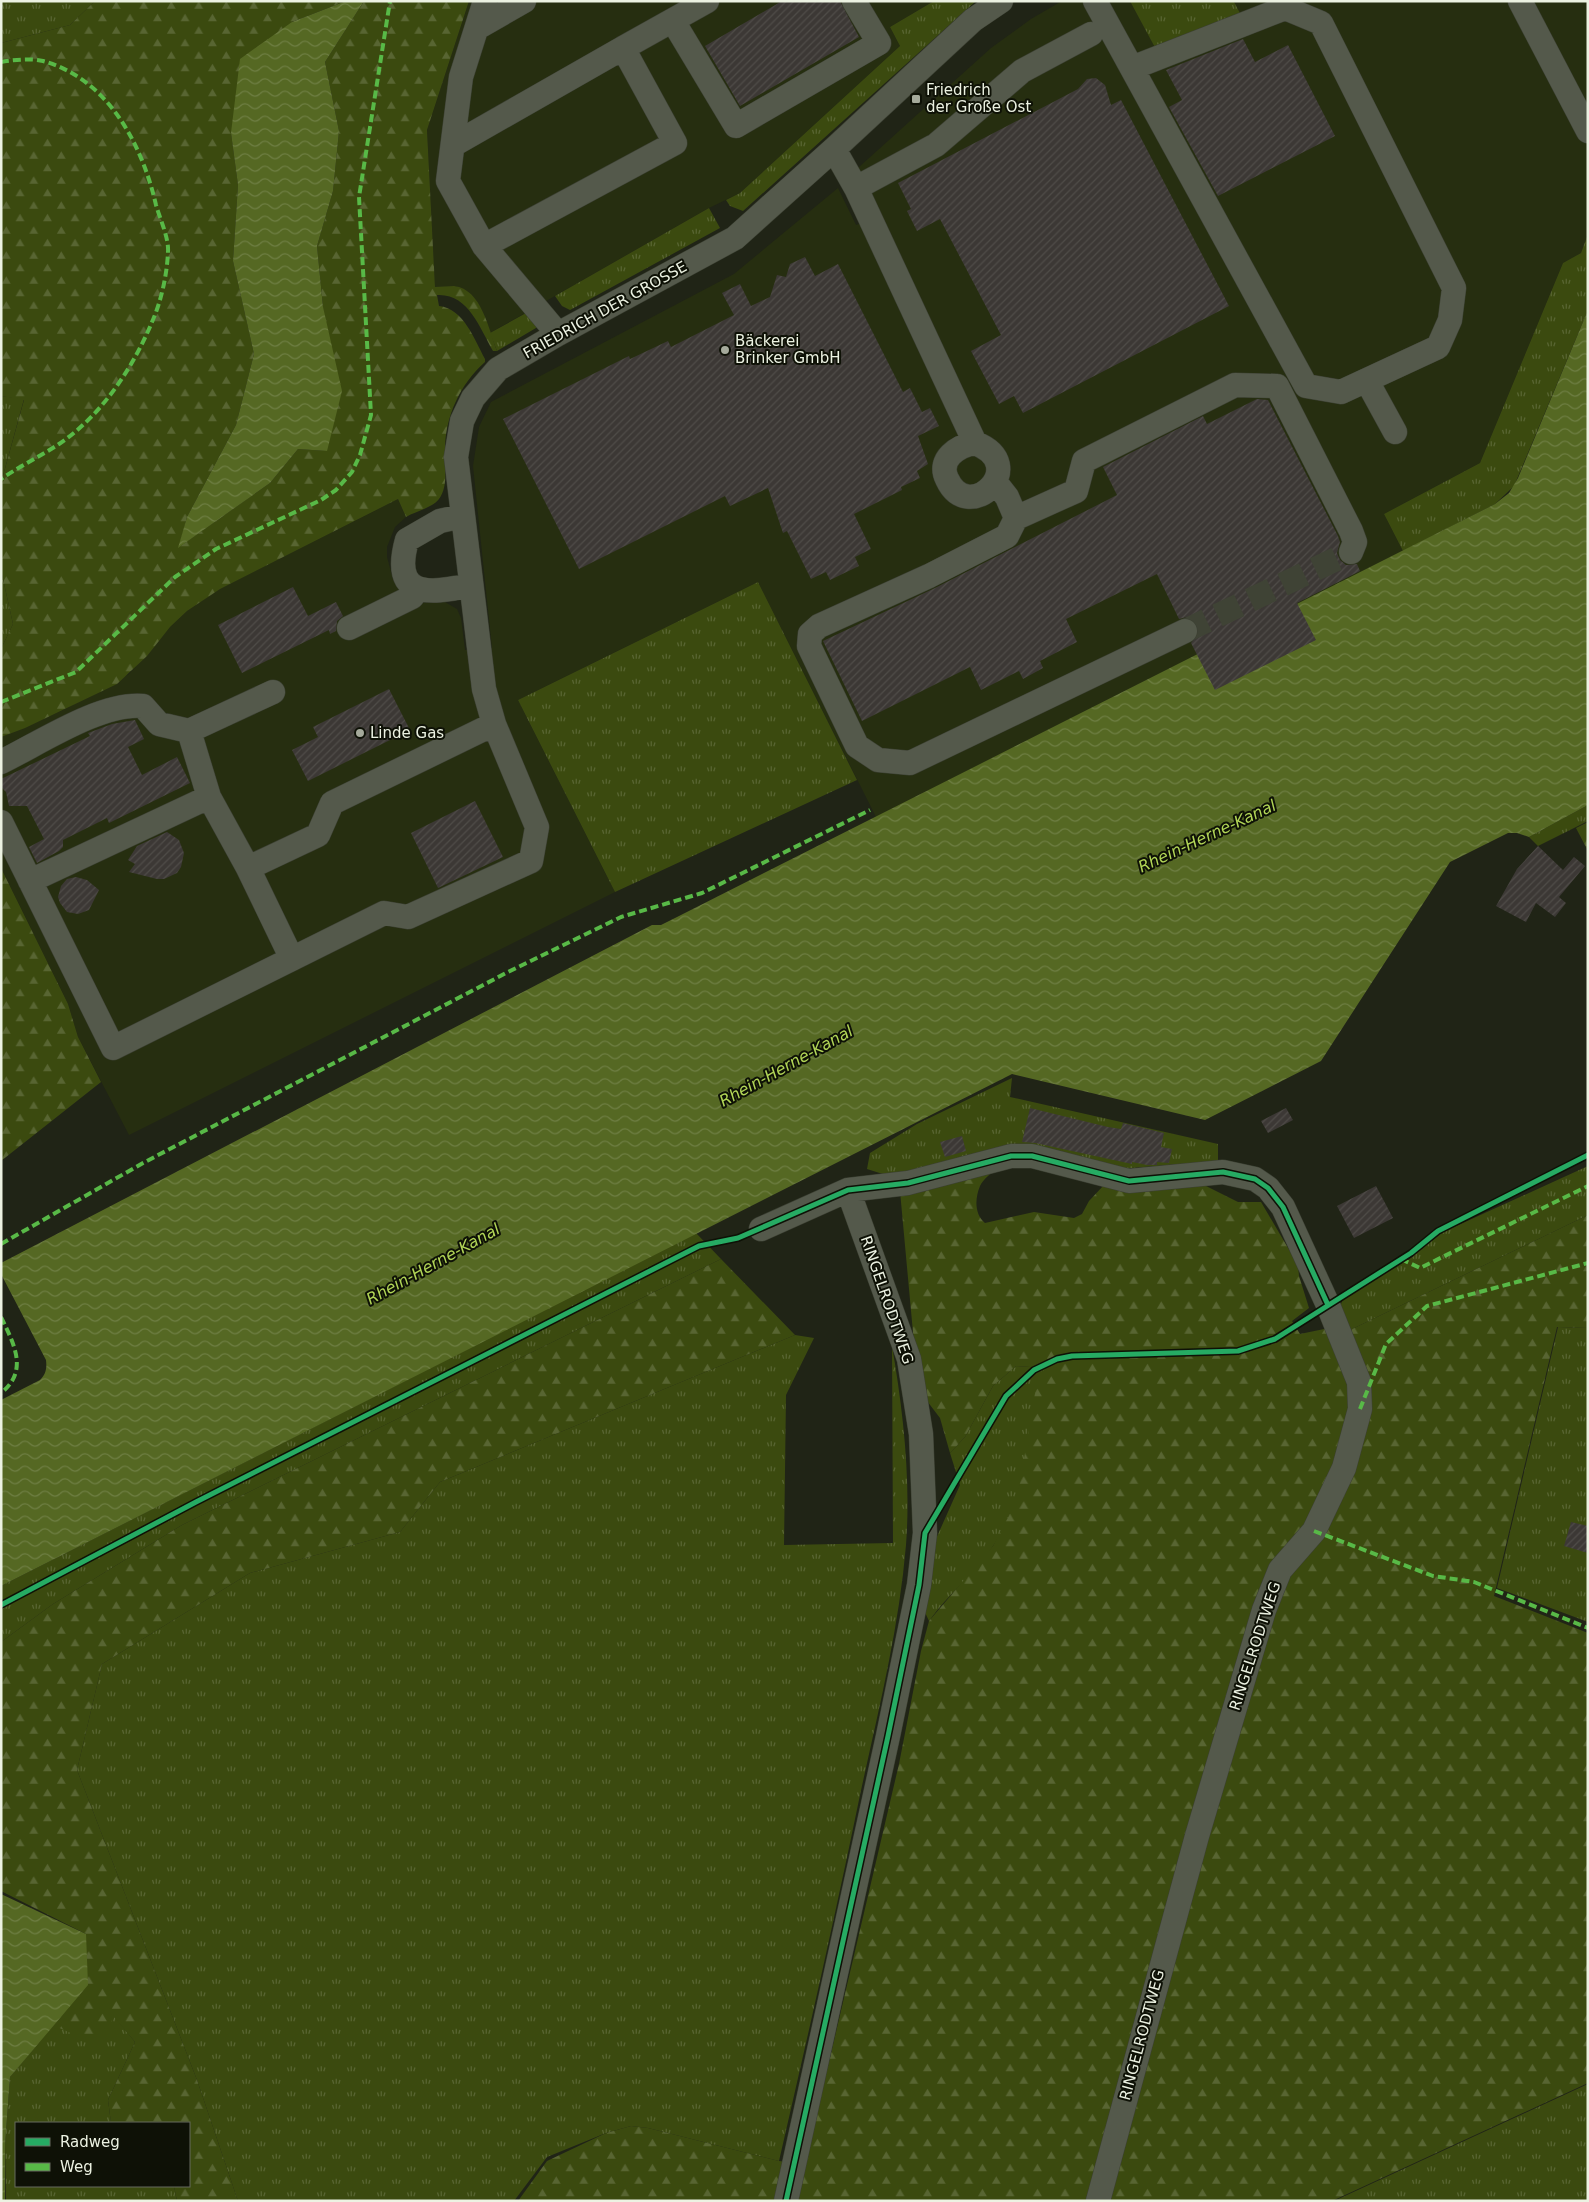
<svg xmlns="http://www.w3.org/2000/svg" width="1589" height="2202" font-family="'DejaVu Sans',sans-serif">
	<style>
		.built { fill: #262e10 }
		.grass { fill: url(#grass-tufts) }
		.forest { fill: url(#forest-firs) }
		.water { fill: url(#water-waves) }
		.building { fill: url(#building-hatch) }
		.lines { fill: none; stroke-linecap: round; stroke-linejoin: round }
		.minor-tunnel { stroke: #3f4335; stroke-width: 24; stroke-dasharray: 24 12; stroke-linecap: butt }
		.minor-casing { stroke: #3c4033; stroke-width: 25 }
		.minor { stroke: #54594b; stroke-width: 24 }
		.quiet { stroke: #58b947; stroke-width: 4; stroke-dasharray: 8 4; stroke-linecap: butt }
		.cycleway-casing { stroke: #0e1106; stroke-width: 8 }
		.cycleway { stroke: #26ab63; stroke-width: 5 }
		.poi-dot { fill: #a5aa9b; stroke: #0e1106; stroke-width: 2 }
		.labels { text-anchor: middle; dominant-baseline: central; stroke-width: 4; stroke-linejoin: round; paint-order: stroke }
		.poi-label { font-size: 15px; fill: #ecf2e2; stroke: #0e1106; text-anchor: start }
		.street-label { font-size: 15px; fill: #ecf2e2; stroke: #0e1106 }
		.water-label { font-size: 16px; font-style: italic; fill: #b2d657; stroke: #0e1106 }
	</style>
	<defs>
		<pattern id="grass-tufts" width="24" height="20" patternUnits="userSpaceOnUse" patternTransform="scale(1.25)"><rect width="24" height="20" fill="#3b4a0f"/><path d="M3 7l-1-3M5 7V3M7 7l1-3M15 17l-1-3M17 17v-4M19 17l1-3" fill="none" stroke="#586532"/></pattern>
		<pattern id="forest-firs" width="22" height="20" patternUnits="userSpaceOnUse" patternTransform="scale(1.25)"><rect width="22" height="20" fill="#3b4a0f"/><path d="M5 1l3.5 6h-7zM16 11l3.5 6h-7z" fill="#586532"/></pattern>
		<pattern id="water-waves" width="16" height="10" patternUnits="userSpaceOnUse" patternTransform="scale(1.25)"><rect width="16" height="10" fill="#556823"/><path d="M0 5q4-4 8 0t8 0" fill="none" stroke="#6e7e43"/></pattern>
		<pattern id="building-hatch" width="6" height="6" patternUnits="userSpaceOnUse" patternTransform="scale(1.25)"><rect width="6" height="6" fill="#3c3835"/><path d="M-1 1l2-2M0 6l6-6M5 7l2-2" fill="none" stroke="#4f4c48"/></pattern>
	</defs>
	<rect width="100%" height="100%" fill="#202416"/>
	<path class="built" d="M469,1H934L890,27L900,46L740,193L709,208L490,333L480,307L456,286L435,288L427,130Z
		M1062,1H1588V234L1581,253L1563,263L1480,463L1384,514L1403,551L876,817L758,582L518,700L615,892L129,1135L78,1037L68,1004L1,868V737L63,710L129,674L170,627L187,611L219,589L398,499L406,517L395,527L387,547V557L393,579L399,587L423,602H445L457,609L461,618L465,650L492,648L473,466L479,427L491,402L734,274L838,188L856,225L881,215L858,168L991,48L1031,19Z"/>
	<path class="grass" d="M1,1H95L70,25L1,43Z
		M934,1H976L743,211L730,206L726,200L740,193L900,46L890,27Z
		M1130,1H1236L1234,2L1241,15L1158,53Z
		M709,208L720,228L570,310L562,306L555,296Z
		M1588,234V310L1514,486L1495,504L1403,551L1384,514L1480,463L1563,263L1581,253Z
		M526,313L541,325L497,351L490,333Z
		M1,396L24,399L1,483Z
		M1,570L13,624L1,649Z
		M758,582L857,780L615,892L518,700Z
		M1588,805V821L1538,846L1529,837Z
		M1012,1078L1010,1097L1218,1144V1161L1119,1169L1014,1145L935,1167L886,1175L867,1169L870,1153L917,1124Z
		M1588,1166V1215L1346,1332L1338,1311L1344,1297L1409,1259L1443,1232Z
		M696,1233L721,1259L182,1525L53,1604L1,1642V1586Z
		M1558,1327L1588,1328V1622L1497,1588Z
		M795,1335L814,1338L786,1395L784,1545L893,1543L892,1346C903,1410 911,1479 906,1545C899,1629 878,1712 860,1795C835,1917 807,2039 779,2161L648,2128L631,2126L606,2133L547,2157L514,2201H238L197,2080L77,1770L102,1664L250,1573L400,1532L440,1482Z
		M1016,1366L1046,1368C1033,1425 1025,1497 993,1546C975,1574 948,1594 929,1621L923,1608L931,1550L960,1485L950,1453L965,1437L993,1386Z
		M114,2016L135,2042L108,2100L111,2123H16V2186H174L177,2201H6L5,2145L10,2077L53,2025Z
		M1588,2084V2201H1334Z"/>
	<path class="forest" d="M95,1H346L292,22L231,133L238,185L233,261L254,354L236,425L187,517L179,547L270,483L298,449L327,451L323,307L317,246L333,191L339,131L325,62L364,1H469L427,130L435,287C441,287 448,286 454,286C482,289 489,331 497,351H493C480,328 468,293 437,295L439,306C464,309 474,339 485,359V362C460,384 445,417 445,450C444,466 449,485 439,499C432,508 416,511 406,517L398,499L220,589L187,611L170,627L147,656L117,684L25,728L1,737V649L13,624L1,570V483L24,400L1,396V43L70,25Z
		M1588,822V851L1576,828Z
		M1,868L68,1004L78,1037L101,1082L1,1161Z
		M997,1168C992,1173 983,1179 980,1186C975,1198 974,1214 985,1223L1034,1212L1074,1218L1082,1214L1089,1201L1104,1185L1196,1181L1238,1202H1261L1298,1265L1299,1276L1309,1308L1292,1321L1300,1334L1329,1328L1346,1332L1588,1215V1328L1557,1327L1494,1596L1588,1633V2083L1332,2201H518L547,2161L606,2133L631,2126L648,2128L779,2161L805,2164L899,1764L921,1651L929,1621L993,1546L1008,1517L1020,1483L1037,1381L1045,1368L1016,1366L993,1386L965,1437L950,1453L940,1418L924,1397L915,1354L900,1191Z
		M721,1259L795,1335L440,1482L400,1532L250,1573L102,1664L77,1770L197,2080L238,2201H177L174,2186H189V2123H111L108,2100L135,2042L114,2017L97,2045L53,2025L85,1985L86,1934L1,1891V1642L53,1604L182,1525Z"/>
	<path class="water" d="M346,1H364L325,62L339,131L333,191L317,246L323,307L342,391L327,451L298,449L270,483L178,548L187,517L236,425L254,354L233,261L238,185L231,133L240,59L292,22Z
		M1588,310V805L1529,837L1517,833H1508L1450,862L1321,1061L1205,1120L1012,1074L1,1586V1400L40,1380C46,1374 47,1368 46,1360L1,1274V1263L652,925H661L679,916L1495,504L1509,493L1518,478Z
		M1,1894L86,1934L88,1985L10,2077L5,2145V2201H1Z"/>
	<path class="building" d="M782,1H840L859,37L740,106L705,46Z
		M1243,39L1255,62L1288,45L1335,136L1218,196L1169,107L1182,100L1166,70Z
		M1096,78L1105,85L1111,105L1121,100L1229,306L1023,413L1014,396L999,404L971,351L1001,335L940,219L917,231L907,211L911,209L898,183L1078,89L1087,79Z
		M805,257L815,276L838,264L903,392L910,388L922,412L930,408L939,426L918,436L928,464L917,471L920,478L901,487L902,490L854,514L871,549L855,557L859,566L830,580L826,572L811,579L787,531L783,533L768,488L730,506L725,496L579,569L503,419L629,356L630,359L668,341L671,347L734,315L722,293L740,284L751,306L770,297L777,275L786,277L790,264Z
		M1257,399L1268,400L1338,536L1340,542L1337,553L1340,560L1346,565L1357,564L1360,571L1297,603L1316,640L1215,690L1191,643L1199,633L1197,625L1187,617L1179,619L1157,574L1066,619L1077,642L1040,661L1043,668L1023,679L1019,671L981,690L970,667L862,721L823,641L935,588L1117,495L1103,467L1203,416L1207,424Z
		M293,587L308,616L336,602L343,616L337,621L336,631L330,634L329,630L242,673L218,625Z
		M389,689L410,730L308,781L292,750L318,737L313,727Z
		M135,720L144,739L128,747L142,775L177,757L190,783L109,823L107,818L63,840V847L59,851L37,863L29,847L44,839L27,806H9L6,792L1,787V779L90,736L88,733L112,724Z
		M475,801L503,857L438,888L411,833Z
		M167,832L179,840L184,853L181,867L177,873L164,879H157L129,872L135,864L128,860L137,846Z
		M1538,846L1563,870L1574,857L1585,866L1559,897L1566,903L1555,917L1536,903L1526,922L1496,906L1517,869Z
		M76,877L87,880L99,890L89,910L78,914L67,912L60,903L58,897L61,886L67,879Z
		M1030,1108L1108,1127L1121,1129L1123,1123L1164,1133L1161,1147L1172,1149L1169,1163L1157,1162V1165H1147L1132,1162V1164L1035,1143L1022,1142Z
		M1286,1108L1293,1120L1268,1133L1261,1121Z
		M962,1136L966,1151L945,1157L940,1142Z
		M1376,1186L1393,1218L1354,1238L1337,1206Z
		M1571,1522L1588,1526V1553L1564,1546Z"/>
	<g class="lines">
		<path class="minor-tunnel" d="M1185,631L1351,552"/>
		<g class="minor-casing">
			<path id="minor" d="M485,1L461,77L448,181L484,246L558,334
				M1095,1L1306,386L1341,392L1438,347L1450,320L1454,288L1321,23L1285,8L1132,68
				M1520,1L1588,131
				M673,21L736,126L879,43L854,1
				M477,28L524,1
				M623,48L707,1
				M453,145L623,48L675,143L484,246
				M834,149L973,20L1001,1
				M856,188L936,145L1022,71L1091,34
				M1367,381L1395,432
				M996,483L1007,497L1016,518L1007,536L929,576L819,626L810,634L809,646L857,746L878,760L910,763L1185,631
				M462,516L440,521L407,540C391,597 427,595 470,585
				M1016,518L1076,491L1084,461L1235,385L1277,386L1351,531L1355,542L1351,552
				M349,628L412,597L418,589
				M189,731L273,692
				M1,762C40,743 101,702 143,706L159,724L189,731L209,797L248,868L318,835L332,803L494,724
				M1,822L113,1048L384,913L408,917L531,861L537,827L494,724L484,689L456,457L462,421L473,398L498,369L558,334L735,238L834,149L856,188L975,443C1032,465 969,527 947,479C937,459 958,446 975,443
				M248,868L292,959
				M30,881L209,797
				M761,1229L848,1190L908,1183L1011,1156H1032L1129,1181L1223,1172L1255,1179L1268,1188L1283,1207L1328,1305L1359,1382L1360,1409L1344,1468L1314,1531L1280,1570L1264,1610L1197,1836L1098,2201
				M786,2201L888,1736L919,1585L925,1533L921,1434L909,1359L848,1190"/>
		</g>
		<use href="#minor" class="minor"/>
		<path class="quiet" d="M1,62C13,60 31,58 43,61C108,79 142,144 156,205C160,219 169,238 168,252C167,275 161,302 152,322C133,368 101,416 59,444C41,456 20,466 1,479
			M1,702L76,672L175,577L216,549L321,500L336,490L352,472L360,455L371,415L359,197L390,1
			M1,1244L143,1163L508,972L621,917L702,893L870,810
			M1401,1259L1420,1268L1588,1186
			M1,1317C14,1344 29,1371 1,1393
			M1360,1409L1386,1344L1427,1306L1588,1263
			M1314,1531L1433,1576L1474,1582L1588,1628"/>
		<g class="cycleway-casing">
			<path id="cycleway" d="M1,1605L196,1502L699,1246L738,1238L848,1190L908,1183L1011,1156H1032L1129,1181L1223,1172L1255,1179L1268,1188L1283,1207L1328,1305
				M786,2201L888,1736L919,1585L925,1533L1006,1396L1034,1370L1057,1359L1072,1356L1238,1351L1275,1339L1411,1253L1438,1231L1588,1155"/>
		</g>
		<use href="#cycleway" class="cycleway"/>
	</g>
	<g class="poi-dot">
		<rect x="911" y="94" width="10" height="10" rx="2.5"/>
		<circle cx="725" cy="350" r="5"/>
		<circle cx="360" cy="733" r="5"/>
	</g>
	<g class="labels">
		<g class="poi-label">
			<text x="926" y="90">Friedrich<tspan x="926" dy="17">der Große Ost</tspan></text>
			<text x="735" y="341">Bäckerei<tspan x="735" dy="17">Brinker GmbH</tspan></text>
			<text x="370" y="733">Linde Gas</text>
		</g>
		<g class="street-label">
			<text transform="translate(605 310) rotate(-29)">FRIEDRICH DER GROSSE</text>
			<text transform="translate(887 1300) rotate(71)">RINGELRODTWEG</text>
			<text transform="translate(1255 1646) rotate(-72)">RINGELRODTWEG</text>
			<text transform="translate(1142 2035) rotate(-75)">RINGELRODTWEG</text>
		</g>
		<g class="water-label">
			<text transform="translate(1207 836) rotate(-25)">Rhein-Herne-Kanal</text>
			<text transform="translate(786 1066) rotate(-29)">Rhein-Herne-Kanal</text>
			<text transform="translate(433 1264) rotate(-29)">Rhein-Herne-Kanal</text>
		</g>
	</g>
	<rect width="1589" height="2202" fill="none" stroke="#ecf2e2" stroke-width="5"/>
	<rect x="15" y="2122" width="175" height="65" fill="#0e1106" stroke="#676b5e"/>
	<rect x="25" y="2138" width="25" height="8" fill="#26ab63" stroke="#676b5e"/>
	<text x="60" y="2147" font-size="15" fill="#ecf2e2">Radweg</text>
	<rect x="25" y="2163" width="25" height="8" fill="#58b947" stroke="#676b5e"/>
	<text x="60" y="2172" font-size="15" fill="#ecf2e2">Weg</text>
</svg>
